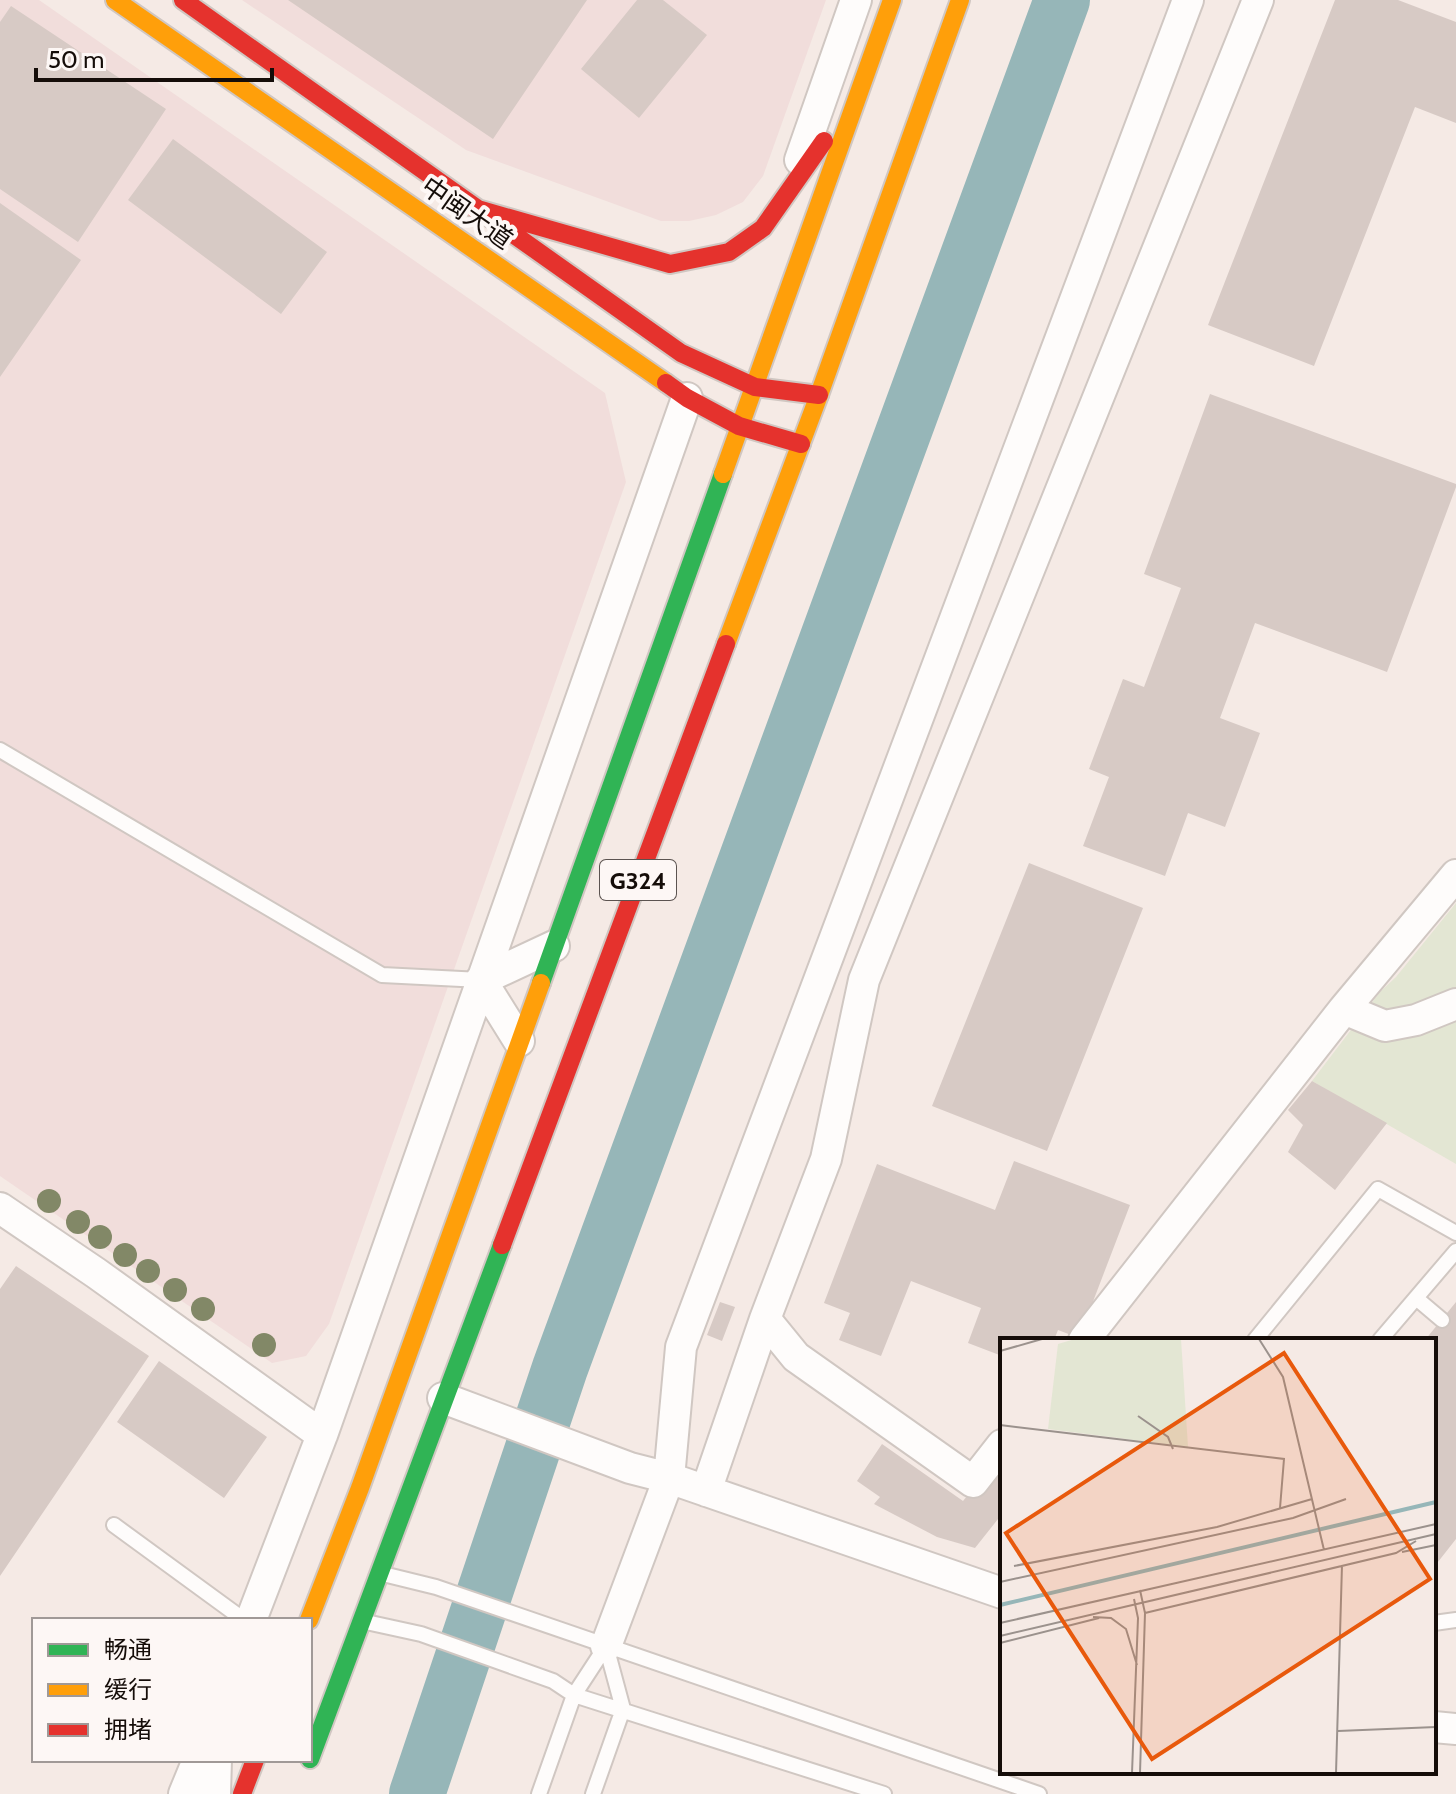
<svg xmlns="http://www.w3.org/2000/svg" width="1456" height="1794" font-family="Cabin,'Noto Sans SC',sans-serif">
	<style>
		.industrial { fill: #f1dddb }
		.green { fill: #e3e6d3 }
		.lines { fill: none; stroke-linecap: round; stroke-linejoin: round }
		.river { stroke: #96b6b8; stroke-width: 56 }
		.building { fill: #d7cac5 }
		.lane-casing { stroke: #d0c7c2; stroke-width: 18 }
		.street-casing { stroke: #d0c7c2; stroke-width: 34 }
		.fast-casing { stroke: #d0c7c2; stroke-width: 22 }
		.slow-casing { stroke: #d0c7c2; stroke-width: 22 }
		.jam-casing { stroke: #d0c7c2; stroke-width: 22 }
		.lane { stroke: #fefcfb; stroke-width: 14 }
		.street { stroke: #fefcfb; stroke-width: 30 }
		.fast { stroke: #30b455; stroke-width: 18 }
		.slow { stroke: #ff9f0a; stroke-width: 18 }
		.jam { stroke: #e5322d; stroke-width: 18 }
		.tree { fill: #828867 }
		.labels { text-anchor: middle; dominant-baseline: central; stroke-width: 8; stroke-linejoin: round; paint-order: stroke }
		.shield { fill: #fdf7f5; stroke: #5b5350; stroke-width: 2 }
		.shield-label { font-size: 24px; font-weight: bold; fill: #150d09 }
		.street-label { font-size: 26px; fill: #150d09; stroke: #fdf7f5 }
		.inset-river { fill: none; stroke: #96b6b8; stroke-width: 4 }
		.inset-road { fill: none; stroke: #9b928d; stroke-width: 2 }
		.view { fill: #e8590c; fill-opacity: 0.15; stroke: #e8590c; stroke-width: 4 }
		.inset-edge { fill: none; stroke: #150d09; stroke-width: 4 }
	</style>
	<rect width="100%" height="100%" fill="#f5eae5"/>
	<path class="industrial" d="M0,0H39L605,393L626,482L329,1324L306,1356L272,1363L0,1176Z
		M242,0H826L763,176L743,202L716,215L689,221H661L466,150Z"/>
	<path class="green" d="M1456,903V1164L1312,1081L1380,992L1396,977Z"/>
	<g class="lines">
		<path class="river" d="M417,1794L560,1368L1062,0"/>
	</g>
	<path class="building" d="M288,0H587L493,139Z
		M637,0H663L707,35L639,118L581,69Z
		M1335,0H1398L1456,22V123L1415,107L1314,366L1208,325Z
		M11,6L166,109L78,242L0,189V22Z
		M173,139L327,252L281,314L128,200Z
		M0,203L81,260L0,377Z
		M1210,394L1456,484V487L1387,672L1255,623L1220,718L1260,733L1225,827L1188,813L1165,876L1083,846L1109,777L1089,769L1123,679L1144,687L1181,588L1144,574Z
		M1029,863L1143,908L1047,1151L932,1106Z
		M1312,1081L1387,1123L1335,1190L1288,1152L1303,1125L1288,1110Z
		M1014,1161L1130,1205L1079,1338L1058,1330L1054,1340H1002V1356L968,1343L981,1308L911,1281L881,1356L839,1340L850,1313L824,1303L877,1164L995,1210Z
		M16,1266L149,1356L0,1576V1289Z
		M720,1302L735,1307L722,1341L707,1335Z
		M1456,1302V1539L1434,1567V1340H1425Z
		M159,1361L267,1437L224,1498L117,1422Z
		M882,1444L963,1501L1002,1453V1514L975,1548L937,1537L874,1504L880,1497L857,1481Z"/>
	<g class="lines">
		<g class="lane-casing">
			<path id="lane" d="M0,750L382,975L481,980
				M1416,1298L1442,1320
				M1255,1340L1378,1189L1456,1233
				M1380,1340L1456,1251
				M114,1525L244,1620
				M383,1574L436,1587L1039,1794
				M366,1622L421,1634L553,1681L574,1695L884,1794
				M1434,1623L1456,1620
				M539,1794L574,1695L606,1646
				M593,1794L623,1709L606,1646"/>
		</g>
		<g class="street-casing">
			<path id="street" d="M800,160L856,0
				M1344,1009L1385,1026L1416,1020L1456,1004
				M519,1041L481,980L554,946
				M0,1208L96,1273L322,1435
				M765,1319L796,1357L973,1482L1002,1445
				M1084,1340L1344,1009L1456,875
				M443,1398L630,1468L669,1478L1002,1593
				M706,1491L765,1319L826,1159L864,980L1258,0
				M251,1620L322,1435L687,398
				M606,1646L669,1478L681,1347L1188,0
				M1434,1727L1456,1729
				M184,1794L198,1760
				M215,1794L216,1760"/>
		</g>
		<g class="fast-casing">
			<path id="fast" d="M541,983L723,474
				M310,1759L502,1245"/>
		</g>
		<g class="slow-casing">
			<path id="slow" d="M115,0L666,383
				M723,474L892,0
				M726,644L819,395L960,0
				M309,1620L360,1488L541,983"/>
		</g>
		<g class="jam-casing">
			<path id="jam" d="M183,0L681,353L755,387L819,395
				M474,208L670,264L729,252L763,228L824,141
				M666,383L687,398L739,426L801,444
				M502,1245L726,644
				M242,1794L255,1760"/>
		</g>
		<use href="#lane" class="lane"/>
		<use href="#street" class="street"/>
		<use href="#fast" class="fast"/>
		<use href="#slow" class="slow"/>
		<use href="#jam" class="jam"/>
	</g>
	<g class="tree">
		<circle cx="49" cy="1201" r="12"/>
		<circle cx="78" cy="1222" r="12"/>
		<circle cx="100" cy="1237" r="12"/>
		<circle cx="125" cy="1255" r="12"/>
		<circle cx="148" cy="1271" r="12"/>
		<circle cx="175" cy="1290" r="12"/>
		<circle cx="203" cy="1309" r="12"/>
		<circle cx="264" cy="1345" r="12"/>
	</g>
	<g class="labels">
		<rect class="shield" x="600" y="860" width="76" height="40" rx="6"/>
		<g class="shield-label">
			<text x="638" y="880">G324</text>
		</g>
		<g class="street-label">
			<text transform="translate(467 213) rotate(35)">中闽大道</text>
		</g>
	</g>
	<g transform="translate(1000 1338)">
		<rect width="436" height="436" fill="#f5eae5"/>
		<path d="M75,1H181L188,109L48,91L58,6Z" fill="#e3e6d3"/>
		<path class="inset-river" d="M0,267L436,164"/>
		<path class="inset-road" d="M259,1L283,39L324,212M0,13L42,1M138,78L168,99L173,111M0,87L284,121L280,170M402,214L436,207M14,228L217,189L312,161M0,244L293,180L346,161M145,275L396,215L416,203M93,279L111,280L126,291L137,327M0,285L436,186M0,298L436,196M0,305L99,280M338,393L436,389M132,435L138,280L134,261M140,435L145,275L140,252M336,435L342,227"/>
		<path class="view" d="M284,15L430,241L152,421L6,195Z"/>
		<rect width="436" height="436" class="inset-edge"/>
	</g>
	<rect x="32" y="1618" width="280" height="144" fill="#fdf7f5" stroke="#a09997" stroke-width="2"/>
	<rect x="48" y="1644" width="40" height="12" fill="#30b455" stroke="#a09997" stroke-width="2"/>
	<text x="104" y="1658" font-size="24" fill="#150d09">畅通</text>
	<rect x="48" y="1684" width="40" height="12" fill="#ff9f0a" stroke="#a09997" stroke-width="2"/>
	<text x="104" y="1698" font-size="24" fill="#150d09">缓行</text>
	<rect x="48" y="1724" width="40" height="12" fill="#e5322d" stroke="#a09997" stroke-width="2"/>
	<text x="104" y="1738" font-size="24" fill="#150d09">拥堵</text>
	<path d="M36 68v12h236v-12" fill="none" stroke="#150d09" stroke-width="4"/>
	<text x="48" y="68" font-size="24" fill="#150d09" stroke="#fdf7f5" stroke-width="6" paint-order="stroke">50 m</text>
</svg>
